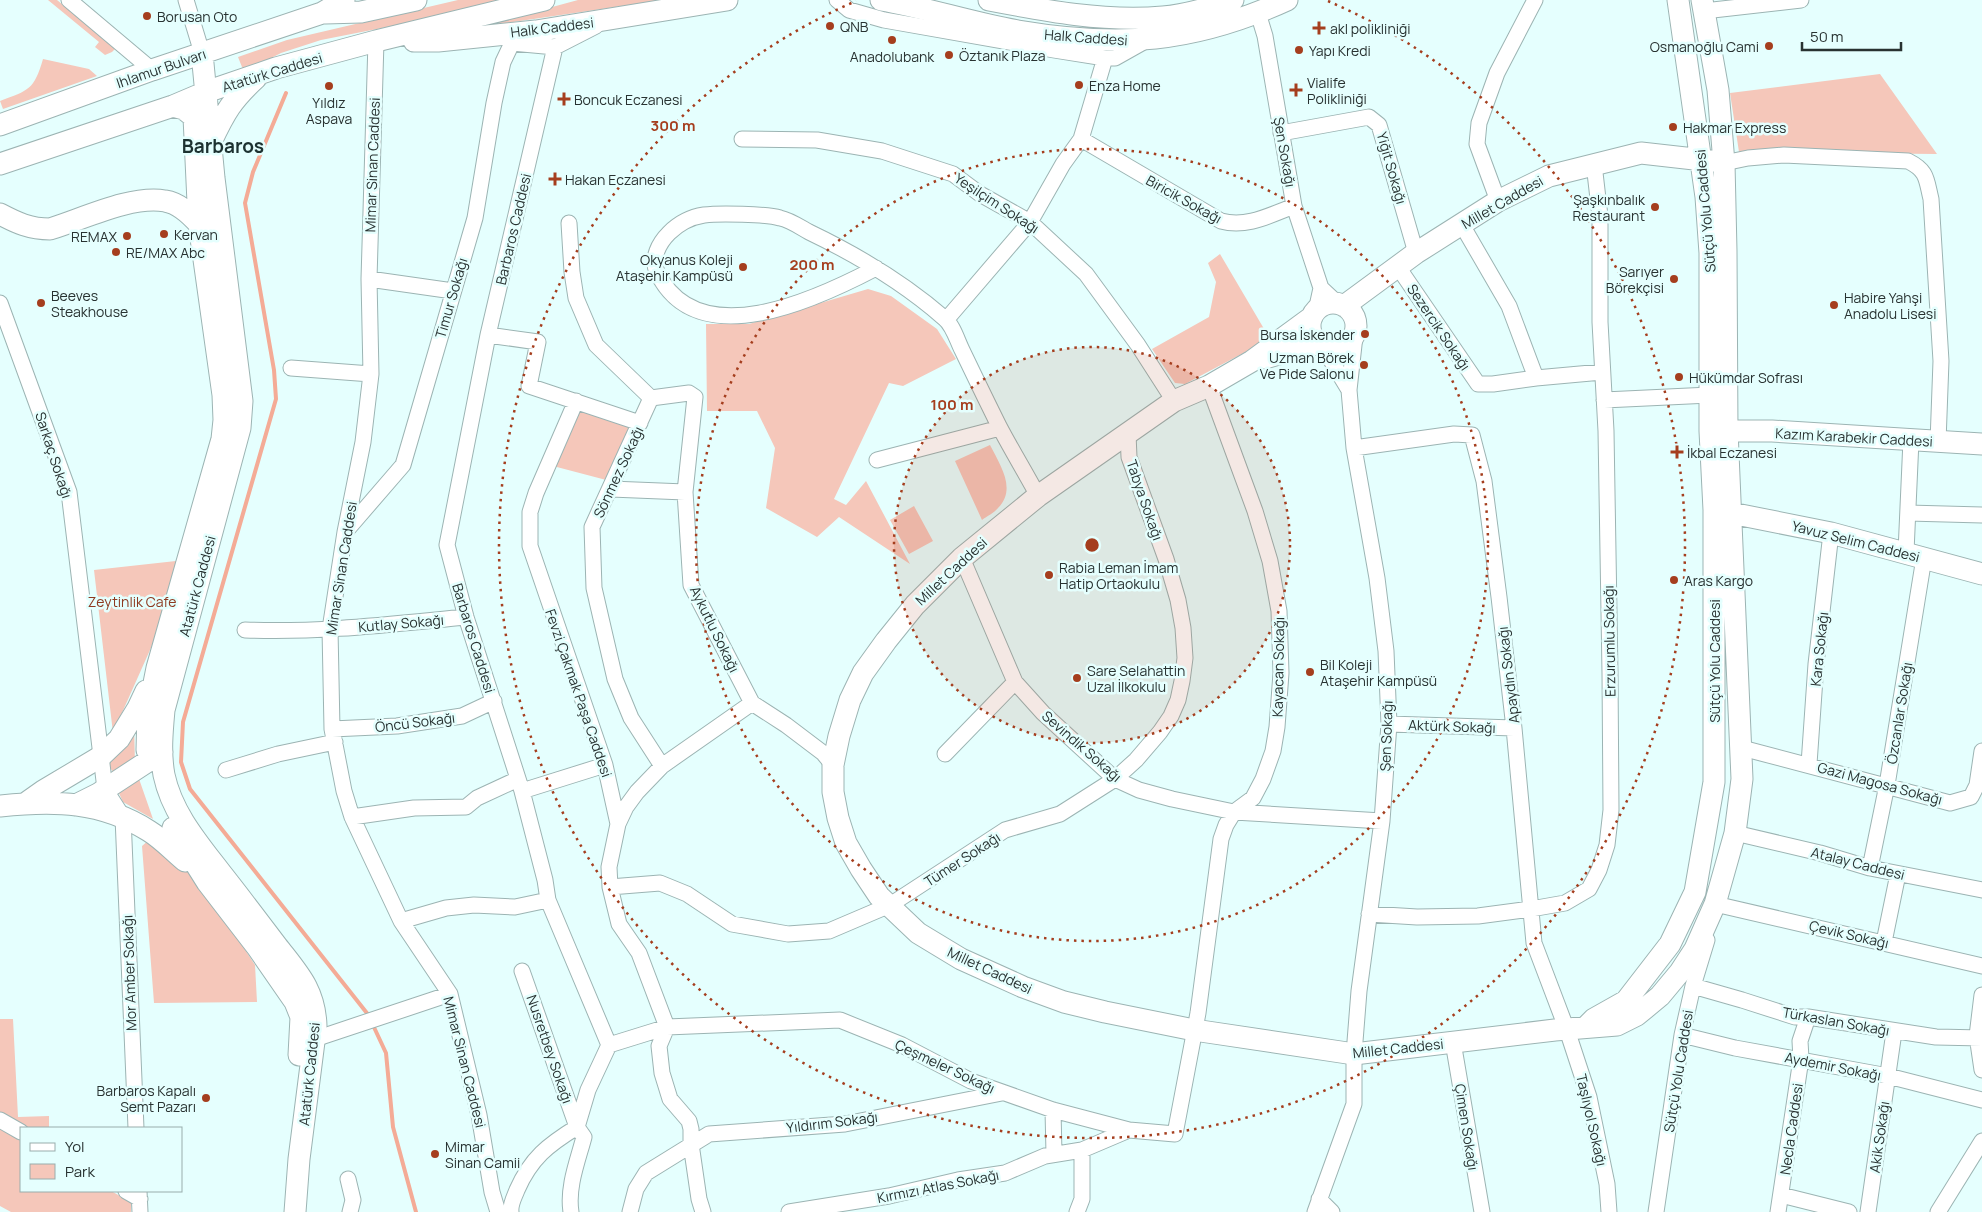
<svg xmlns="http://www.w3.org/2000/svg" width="1982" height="1212" font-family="Manrope,sans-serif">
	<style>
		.green { fill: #f5c7ba }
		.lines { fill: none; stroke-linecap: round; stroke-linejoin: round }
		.stream { stroke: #f4ab96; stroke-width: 4 }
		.street-casing { stroke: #9cb4b3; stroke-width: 17 }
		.secondary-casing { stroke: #9cb4b3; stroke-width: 23 }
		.street { stroke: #fff; stroke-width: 15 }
		.secondary { stroke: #fff; stroke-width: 21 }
		.ring { fill: none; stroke: #a53e1e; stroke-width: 2.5; stroke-dasharray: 2.5 5 }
		.poi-dot { fill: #a53e1e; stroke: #e5fffe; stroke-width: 2 }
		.labels { text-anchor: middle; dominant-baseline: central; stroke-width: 5; stroke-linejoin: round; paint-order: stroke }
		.poi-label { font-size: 14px; fill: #283231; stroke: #e5fffe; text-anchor: start }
		.street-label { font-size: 14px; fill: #283231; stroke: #e5fffe }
		.park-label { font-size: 14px; fill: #8e3920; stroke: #e5fffe }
		.district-label { font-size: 19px; font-weight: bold; fill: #1d3231; stroke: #e5fffe }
		.centre { fill: #a53e1e; stroke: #e5fffe; stroke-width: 2.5 }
		.ring-label { font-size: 15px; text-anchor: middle; font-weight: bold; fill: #a53e1e; stroke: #e5fffe; stroke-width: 5; stroke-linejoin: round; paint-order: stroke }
	</style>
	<rect width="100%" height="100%" fill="#e5fffe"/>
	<path class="green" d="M48,0H57L116,48L112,52L105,55L95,47L99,42Z
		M458,0H510L448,15L321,40L281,53L244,72L238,57L287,40Z
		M578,0H663L479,27Z
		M43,59L89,69L97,76L3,109L0,101C29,90 34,90 43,59Z
		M1880,74L1937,154L1739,152L1730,93Z
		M1220,254L1270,339L1185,384L1175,383L1152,349L1209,317L1216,282L1208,263Z
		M868,289L891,296L937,329L956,359L903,386L889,383L834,499L846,505L866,481L910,564L839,517L817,537L766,508L775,448L757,411H707L706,324H749Z
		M579,404L632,423L610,481L553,466Z
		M990,445C1000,465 1017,489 998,508C994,513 987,516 982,520L955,461Z
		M914,506L933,541L909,554L890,520Z
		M185,560L150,650L113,733L94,570Z
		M134,723L135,764L116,776L108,765Z
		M138,776L153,819L123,802L118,791Z
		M149,840L191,873L216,905L255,965L257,1002L154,1003L142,846Z
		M0,1019H13L18,1117L49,1116V1128H25L0,1114Z
		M0,1129L21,1141V1191H111L131,1202V1212H11L0,1206Z"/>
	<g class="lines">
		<path class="stream" d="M286,93L253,172L245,203L274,370L276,399L183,722L181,762L190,789L370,1017
			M372,1023L386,1053L393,1127L416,1212"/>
		<g class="street-casing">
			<path id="street" d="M69,0L152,70
				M186,0L202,53
				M837,0L849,10L884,20L1054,50L1105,58H1115L1147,40
				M1704,11L1801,0
				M1258,13L1265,36L1294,206L1321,288L1337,303
				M508,34L512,43L555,47L596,26
				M376,41L369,279L371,374L363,442L345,532L330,629L332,729L344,791L352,817L401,921L450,994L479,1115L492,1192L498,1212
				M555,47L488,335L447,545L466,617L522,791L545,880L548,900L609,1045L588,1090L577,1127
				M1281,133L1369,117L1379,125L1416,253
				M742,139L817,140L882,151L953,174L980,194L1030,222L1086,274L1138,345L1174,401
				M1081,139L1221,221C1247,228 1270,215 1294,206
				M1724,163L1748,158L1784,155L1908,161C1928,171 1926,179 1931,199L1941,361L1938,442
				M1498,201L1477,144L1479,123L1497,73L1535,0
				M569,223L572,272L576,298L596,345L651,398L592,527L594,588L615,679L631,718L662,766
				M1462,225L1509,306L1536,378
				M1398,267L1478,384H1493L1536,378L1602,372
				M876,268C817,299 697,356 657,272C651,258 659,243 669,233C678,224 691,217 704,215C719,213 766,214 780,218C790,220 800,227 809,232C857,255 904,283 944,318C953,325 957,340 962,350C974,375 986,400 999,426C1011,449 1025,472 1038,496
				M369,279L453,291
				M0,303L69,492L105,789L123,817L136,1128
				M1316,311L1321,288
				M946,320L1030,222L1063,164L1081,139L1105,58
				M488,335L538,342L529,386L640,423
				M1323,347L1349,390
				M291,368L371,374
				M651,398L689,393L695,397L685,492
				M1604,400L1710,395
				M576,401L536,493L530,512V546L605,765L618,824L609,867L610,887L619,924L639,953L667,1027L659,1046L662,1073L670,1099L689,1121L691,1129V1144L699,1199L703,1212
				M1354,448L1454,434L1472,435L1484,481L1499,597L1514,728L1534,943L1567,1030L1589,1097L1607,1184L1609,1212
				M877,460L1000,428
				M611,489L685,492L691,585L752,703L786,725L823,753L833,765
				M1908,513L1982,515
				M346,531L403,465L475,218L494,103L503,62L512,43
				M1906,552L1911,440
				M962,558L1015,682L1043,713L1115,779L1139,790L1172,799L1234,812L1382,821
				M245,630C319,633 392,624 466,617
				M1389,724L1514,728
				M332,729L397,726L462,716L494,701
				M1742,748L1950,803L1971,797L1977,785L1982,751
				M945,754L1015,682
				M1809,764L1816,664L1831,533
				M226,770L278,754L335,742
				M522,791L605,765
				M352,817L414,808L466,807L477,798L518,779
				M618,824L626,807L637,792L662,766L752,703
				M1735,833L1820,853L1870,868L1982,890
				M1870,868L1887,785L1924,558
				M610,887L660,883L687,894L732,924L788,934L829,931L890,905L1005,830L1060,814L1115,779L1136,760L1160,732L1171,716L1178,700L1182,681L1185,658L1183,628L1178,600L1166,559L1129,457L1128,434
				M1713,913L1715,904L1982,966
				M1369,914L1417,917L1478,916L1531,909L1565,903L1589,889L1599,870L1607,845L1611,810L1610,673L1606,431L1600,322V216L1594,164
				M401,921L446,908L474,905L515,907L548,900
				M1884,942L1898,874
				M522,971L577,1127L584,1137C578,1160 567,1187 571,1212
				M1693,986L1742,1000L1795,1017H1808L1936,1037L1982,1038
				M1982,995L1977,1036L1982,1070
				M1682,1035L1735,1048L1888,1076L1982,1100
				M307,1038L315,1039L450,994
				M1453,1042L1482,1212
				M609,1045L667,1027L840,1020L902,1045L971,1081L1053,1110L1129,1130L1175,1134L1198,1013L1221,839L1226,825L1234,812L1253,798L1263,779L1273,751L1277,727L1281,673L1279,611L1270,561L1255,511L1209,386
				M1053,1110L1054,1154
				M0,1120L21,1132
				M348,1179L353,1200L350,1212
				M126,1191L140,1199
				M139,1191L140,1212
				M1781,1195L1849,1212
				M1319,1199L1332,1212
				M511,1212C510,1204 514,1198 517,1190C531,1158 548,1145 577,1127
				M630,1212L636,1189L646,1173L709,1134L845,1124L1002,1093
				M789,1212L889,1196L958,1180L1005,1173L1045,1156L1082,1150L1129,1130
				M1077,1212L1082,1199V1150
				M1315,1212L1354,1104V1054L1359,991L1382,821L1389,724L1386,651L1377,578L1354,448L1349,390L1355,336
				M1656,1212L1682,1035L1693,986L1707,940
				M1778,1212L1801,1059L1800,1041L1808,1017
				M1868,1212L1894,1032
				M1938,1212L1982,1141"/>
		</g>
		<g class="secondary-casing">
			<path id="secondary" d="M881,0C927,8 972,23 1018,31C1119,48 1193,43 1287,0
				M989,0C1046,11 1104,22 1163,17C1187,15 1210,8 1233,0
				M325,13L361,12L416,0
				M414,41H438L536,31L727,0
				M202,53L214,178L242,401L240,428L164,710C162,732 160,753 164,775C172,813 198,843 221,873C240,897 258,921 277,946C298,973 315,990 316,1026L299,1159L295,1212
				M0,125L152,70L322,13L344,0
				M211,142C225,112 232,100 256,78
				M0,164L173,106L206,92L276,68L376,41L544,0
				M0,214C17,223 30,229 50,229C83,219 131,195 165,201C179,203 190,214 199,224
				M1310 326a23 23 0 1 1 46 0a23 23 0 1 1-46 0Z
				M1344,306L1416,253L1498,201L1549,176L1641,153L1712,161
				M1312,317L1252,361L1209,386L1174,401L1038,496L962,558L915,605L886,641L863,673L850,700L839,736L833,765V792L838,818L846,843L861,869L879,896L918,933L961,959L1023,987L1064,1002L1105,1012L1194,1030L1354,1054L1555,1030L1617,1025L1637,1015L1660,996L1680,972L1695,949L1715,904L1735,833L1742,779L1727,430L1726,251L1724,163L1718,90L1702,0
				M1265,358L1317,343
				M1713,431H1772L1982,444
				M1716,510L1831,533L1982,574
				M147,750L148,713L157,668L222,439L224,420L223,395L199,224L194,117L184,109L173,106
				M26,803L43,791L100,757L119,739L138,708L146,691
				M76,805L98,794L162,752
				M0,806C54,800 102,801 149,831C162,839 173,851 185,861
				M173,828L207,882L257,947L295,1002L301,1017L299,1055
				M1587,1026L1594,1019L1626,1001L1670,944L1695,892L1714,782V510L1710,431V253L1706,197L1678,0"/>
		</g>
		<use href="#street" class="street"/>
		<use href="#secondary" class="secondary"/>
	</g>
	<circle cx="1092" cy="545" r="198" fill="#a53e1e" fill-opacity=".12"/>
	<g class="ring">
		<circle cx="1092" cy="545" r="198"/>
		<circle cx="1092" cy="545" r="396"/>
		<path d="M1328 1A593 593 0 1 1 856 1"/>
	</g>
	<g class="poi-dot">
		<circle cx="147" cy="16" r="5"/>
		<circle cx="830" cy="26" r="5"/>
		<path d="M1316.5 20.5h5v5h5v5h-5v5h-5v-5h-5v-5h5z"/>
		<circle cx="892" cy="40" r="5"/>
		<circle cx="1769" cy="46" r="5"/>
		<circle cx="1299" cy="50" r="5"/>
		<circle cx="949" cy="55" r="5"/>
		<circle cx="1079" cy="85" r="5"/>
		<circle cx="329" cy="86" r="5"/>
		<path d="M1293.5 82.5h5v5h5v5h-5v5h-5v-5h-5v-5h5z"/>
		<path d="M561.5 91.5h5v5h5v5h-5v5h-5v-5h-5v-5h5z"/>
		<circle cx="1673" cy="127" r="5"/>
		<path d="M552.5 171.5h5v5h5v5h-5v5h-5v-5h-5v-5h5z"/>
		<circle cx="1655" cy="207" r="5"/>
		<circle cx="164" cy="234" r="5"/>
		<circle cx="127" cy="236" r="5"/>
		<circle cx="116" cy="252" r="5"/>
		<circle cx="743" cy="267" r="5"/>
		<circle cx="1674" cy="279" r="5"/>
		<circle cx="41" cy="303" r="5"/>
		<circle cx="1834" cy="305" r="5"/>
		<circle cx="1365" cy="334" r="5"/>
		<circle cx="1364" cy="365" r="5"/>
		<circle cx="1679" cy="377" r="5"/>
		<path d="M1674.5 444.5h5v5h5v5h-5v5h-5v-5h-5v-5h5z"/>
		<circle cx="1049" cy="575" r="5"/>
		<circle cx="1674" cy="580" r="5"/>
		<circle cx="1310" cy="672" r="5"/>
		<circle cx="1077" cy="678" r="5"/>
		<circle cx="206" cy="1098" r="5"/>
		<circle cx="435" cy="1154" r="5"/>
	</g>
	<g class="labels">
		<g class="poi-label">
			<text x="157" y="16">Borusan Oto</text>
			<text x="840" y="26">QNB</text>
			<text x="1330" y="28">akl polikliniği</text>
			<text x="1759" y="46" text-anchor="end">Osmanoğlu Cami</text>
			<text x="1309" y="50">Yapı Kredi</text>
			<text x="959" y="55">Öztanık Plaza</text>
			<text x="892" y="56" text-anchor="middle">Anadolubank</text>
			<text x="1307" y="82">Vialife<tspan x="1307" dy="16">Polikliniği</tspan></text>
			<text x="1089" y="85">Enza Home</text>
			<text x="574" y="99">Boncuk Eczanesi</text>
			<text x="329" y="102" text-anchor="middle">Yıldız<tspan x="329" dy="16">Aspava</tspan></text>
			<text x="1683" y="127">Hakmar Express</text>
			<text x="565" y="179">Hakan Eczanesi</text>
			<text x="1645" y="199" text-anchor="end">Şaşkınbalık<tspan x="1645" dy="16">Restaurant</tspan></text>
			<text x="174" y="234">Kervan</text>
			<text x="117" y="236" text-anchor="end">REMAX</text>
			<text x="126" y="252">RE/MAX Abc</text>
			<text x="733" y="259" text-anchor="end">Okyanus Koleji<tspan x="733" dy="16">Ataşehir Kampüsü</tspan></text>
			<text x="1664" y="271" text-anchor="end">Sarıyer<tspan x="1664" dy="16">Börekçisi</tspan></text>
			<text x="51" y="295">Beeves<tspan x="51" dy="16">Steakhouse</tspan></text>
			<text x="1844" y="297">Habire Yahşi<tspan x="1844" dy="16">Anadolu Lisesi</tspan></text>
			<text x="1355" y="334" text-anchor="end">Bursa İskender</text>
			<text x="1354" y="357" text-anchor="end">Uzman Börek<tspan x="1354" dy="16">Ve Pide Salonu</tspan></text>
			<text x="1689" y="377">Hükümdar Sofrası</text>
			<text x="1687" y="452">İkbal Eczanesi</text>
			<text x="1059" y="567">Rabia Leman İmam<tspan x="1059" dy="16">Hatip Ortaokulu</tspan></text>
			<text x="1684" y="580">Aras Kargo</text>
			<text x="1320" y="664">Bil Koleji<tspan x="1320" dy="16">Ataşehir Kampüsü</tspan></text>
			<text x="1087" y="670">Sare Selahattin<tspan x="1087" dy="16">Uzal İlkokulu</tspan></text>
			<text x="196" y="1090" text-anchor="end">Barbaros Kapalı<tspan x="196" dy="16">Semt Pazarı</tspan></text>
			<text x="445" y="1146">Mimar<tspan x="445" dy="16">Sinan Camii</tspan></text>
		</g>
		<g class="street-label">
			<text transform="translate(552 27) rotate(-7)">Halk Caddesi</text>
			<text transform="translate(1086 37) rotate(4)">Halk Caddesi</text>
			<text transform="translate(161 68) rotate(-19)">Ihlamur Bulvarı</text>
			<text transform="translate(272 72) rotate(-17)">Atatürk Caddesi</text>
			<text transform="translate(1285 152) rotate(80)">Şen Sokağı</text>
			<text transform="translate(372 165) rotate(-88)">Mimar Sinan Caddesi</text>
			<text transform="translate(1392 168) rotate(74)">Yiğit Sokağı</text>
			<text transform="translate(1184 199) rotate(29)">Biricik Sokağı</text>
			<text transform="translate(1502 202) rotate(-30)">Millet Caddesi</text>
			<text transform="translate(997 203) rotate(33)">Yeşilçim Sokağı</text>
			<text transform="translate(1705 211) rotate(-95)">Sütçü Yolu Caddesi</text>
			<text transform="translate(513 229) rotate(-77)">Barbaros Caddesi</text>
			<text transform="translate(451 298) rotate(-74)">Timur Sokağı</text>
			<text transform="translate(1439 327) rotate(56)">Sezercik Sokağı</text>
			<text transform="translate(1854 437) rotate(3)">Kazım Karabekir Caddesi</text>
			<text transform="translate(54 455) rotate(72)">Sarkaç Sokağı</text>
			<text transform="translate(618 472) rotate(-65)">Sönmez Sokağı</text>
			<text transform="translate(1145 500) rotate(71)">Tabya Sokağı</text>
			<text transform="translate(1856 541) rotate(14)">Yavuz Selim Caddesi</text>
			<text transform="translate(341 568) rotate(-81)">Mimar Sinan Caddesi</text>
			<text transform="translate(951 571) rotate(-43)">Millet Caddesi</text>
			<text transform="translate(197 586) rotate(-75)">Atatürk Caddesi</text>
			<text transform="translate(401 623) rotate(-5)">Kutlay Sokağı</text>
			<text transform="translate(715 629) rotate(64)">Aykutlu Sokağı</text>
			<text transform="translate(474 638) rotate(73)">Barbaros Caddesi</text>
			<text transform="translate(1609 641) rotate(-91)">Erzurumlu Sokağı</text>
			<text transform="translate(1819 649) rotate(-84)">Kara Sokağı</text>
			<text transform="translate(1714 661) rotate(-90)">Sütçü Yolu Caddesi</text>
			<text transform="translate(1278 667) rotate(-89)">Kayacan Sokağı</text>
			<text transform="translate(1508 675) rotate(-97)">Apaydın Sokağı</text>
			<text transform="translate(579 693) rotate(71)">Fevzi Çakmak Paşa Caddesi</text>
			<text transform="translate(1899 713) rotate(-81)">Özcanlar Sokağı</text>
			<text transform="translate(415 722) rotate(-7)">Öncü Sokağı</text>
			<text transform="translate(1452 726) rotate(2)">Aktürk Sokağı</text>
			<text transform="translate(1386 736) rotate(-88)">Şen Sokağı</text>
			<text transform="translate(1082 746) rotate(41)">Sevindik Sokağı</text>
			<text transform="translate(1880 783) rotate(15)">Gazi Magosa Sokağı</text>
			<text transform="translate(962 859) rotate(-33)">Tümer Sokağı</text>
			<text transform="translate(1858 863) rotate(14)">Atalay Caddesi</text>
			<text transform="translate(1849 934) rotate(13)">Çevik Sokağı</text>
			<text transform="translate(990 970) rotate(25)">Millet Caddesi</text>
			<text transform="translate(129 973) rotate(-92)">Mor Amber Sokağı</text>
			<text transform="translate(1836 1021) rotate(10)">Türkaslan Sokağı</text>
			<text transform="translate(1398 1048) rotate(-6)">Millet Caddesi</text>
			<text transform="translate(550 1049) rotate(71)">Nusretbey Sokağı</text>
			<text transform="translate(465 1062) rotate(76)">Mimar Sinan Caddesi</text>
			<text transform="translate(945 1066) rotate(25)">Çeşmeler Sokağı</text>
			<text transform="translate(1833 1066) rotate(11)">Aydemir Sokağı</text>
			<text transform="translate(1678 1071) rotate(-81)">Sütçü Yolu Caddesi</text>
			<text transform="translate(309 1074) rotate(-84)">Atatürk Caddesi</text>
			<text transform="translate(1592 1120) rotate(77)">Taşlıyol Sokağı</text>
			<text transform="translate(832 1122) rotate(-7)">Yıldırım Sokağı</text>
			<text transform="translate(1467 1127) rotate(81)">Çimen Sokağı</text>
			<text transform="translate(1791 1129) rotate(-82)">Necla Caddesi</text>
			<text transform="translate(1879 1137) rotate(-82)">Akik Sokağı</text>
			<text transform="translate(938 1186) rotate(-11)">Kırmızı Atlas Sokağı</text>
		</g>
		<g class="park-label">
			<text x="132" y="601">Zeytinlik Cafe</text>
		</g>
		<g class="district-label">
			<text x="223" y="146">Barbaros</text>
		</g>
	</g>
	<circle cx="1092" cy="545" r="8" class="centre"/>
	<g class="ring-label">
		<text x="673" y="131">300 m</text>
		<text x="812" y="270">200 m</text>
		<text x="952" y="410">100 m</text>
	</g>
	<rect x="20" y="1127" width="162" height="65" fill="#e5fffe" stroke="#99adac"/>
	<rect x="30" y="1143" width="25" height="8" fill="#ffffff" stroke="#99adac"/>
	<text x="65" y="1152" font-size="15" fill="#283231">Yol</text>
	<rect x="30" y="1164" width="25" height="15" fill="#f5c7ba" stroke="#99adac"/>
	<text x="65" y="1177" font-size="15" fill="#283231">Park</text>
	<path d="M1802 42v8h99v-8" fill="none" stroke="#283231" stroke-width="2.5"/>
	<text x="1810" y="42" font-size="15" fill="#283231" stroke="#e5fffe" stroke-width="4" paint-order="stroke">50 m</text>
</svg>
